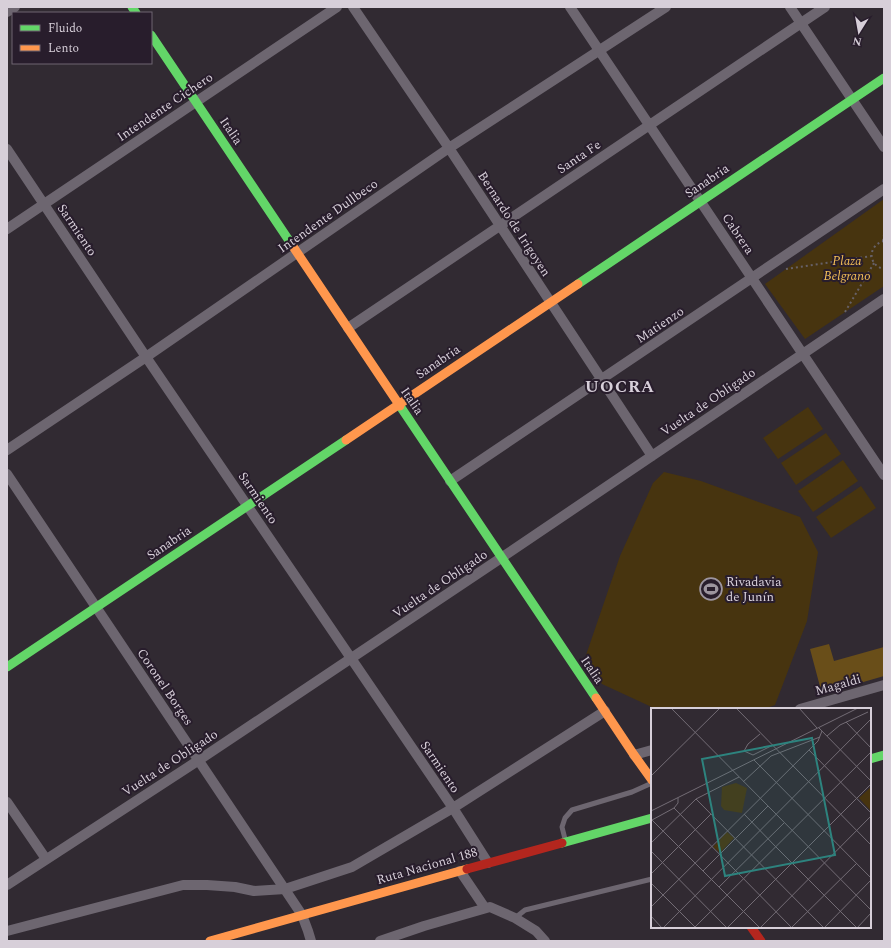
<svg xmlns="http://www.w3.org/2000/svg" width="891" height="948" font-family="Spectral,serif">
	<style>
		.green { fill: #47340f }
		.water { fill: #694e19 }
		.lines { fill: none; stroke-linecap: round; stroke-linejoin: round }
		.path { stroke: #676168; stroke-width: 2; stroke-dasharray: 2 3; stroke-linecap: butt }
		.lane { stroke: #6d6670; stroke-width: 5 }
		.street { stroke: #6d6670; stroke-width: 10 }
		.fast { stroke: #63d668; stroke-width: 9 }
		.slow { stroke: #ff974d; stroke-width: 9 }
		.jam { stroke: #b3261e; stroke-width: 9 }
		.labels { text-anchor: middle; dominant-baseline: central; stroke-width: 4; stroke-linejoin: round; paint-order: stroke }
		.street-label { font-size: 13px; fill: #d7cfd9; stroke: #281d2c }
		.park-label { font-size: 13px; font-style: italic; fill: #f4bf57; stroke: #281d2c }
		.poi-label { font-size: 13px; fill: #d7cfd9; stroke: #281d2c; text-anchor: start }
		.district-label { font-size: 17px; font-weight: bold; letter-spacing: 1px; fill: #d7cfd9; stroke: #281d2c }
		.inset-road { fill: none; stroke: #736c75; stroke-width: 1 }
		.view { fill: #2d837e; fill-opacity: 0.15; stroke: #2d837e; stroke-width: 2 }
		.inset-edge { fill: none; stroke: #d7cfd9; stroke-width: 2 }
	</style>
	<rect width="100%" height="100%" fill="#312a32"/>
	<path class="green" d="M884,199V286L805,339L765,284Z
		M808,407L823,429L778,459L763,438Z
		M826,433L841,454L796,485L781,463Z
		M843,460L858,481L813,512L798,491Z
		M664,472L701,481L800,517L818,552L807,621L775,705L764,709H656L602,684L585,658L620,556L653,483Z
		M861,486L876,508L831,538L816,517Z"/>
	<path class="water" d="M829,644L834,661L884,647V676L822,694L810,649Z"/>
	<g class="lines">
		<path class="path" d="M883,241L884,235
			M884,241C868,245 867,265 884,269
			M786,269L872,256
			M845,312L874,263"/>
		<path class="lane" d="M565,839L562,827L565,818L572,810L632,792L652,783
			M515,918L525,910L652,879"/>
		<path class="street" d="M353,7L449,148L652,456
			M570,7L884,475
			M790,7L884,147
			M7,12L15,7
			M7,149L146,357L453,808L488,863
			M7,229L337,7
			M348,328L825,7
			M7,450L146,357L449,148L666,7
			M7,474L302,915L308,931L311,941
			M450,481L884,189
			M800,709L884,685
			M634,755L652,750
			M7,802L46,859
			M460,871L485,908
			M7,885L199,760L501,558L884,299
			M7,931L183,885H207L235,887L254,891L285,889L352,867L453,808L605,711
			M380,941L424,926L490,907L515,918L536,931L545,941"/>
		<path class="fast" d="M132,7L136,13
			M151,35L292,245
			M578,284L884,78
			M400,406L596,698
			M7,667L346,440
			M870,759L884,755
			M562,843L652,818"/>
		<path class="slow" d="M292,245L400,406
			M346,440L578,284
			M596,698L634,755L652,780
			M210,941L467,869"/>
		<path class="jam" d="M467,869L562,843
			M751,927L761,941"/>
	</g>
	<defs>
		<g id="stadium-ring" transform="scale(1.15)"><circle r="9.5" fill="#281d2c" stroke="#9d959f" stroke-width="1.5"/><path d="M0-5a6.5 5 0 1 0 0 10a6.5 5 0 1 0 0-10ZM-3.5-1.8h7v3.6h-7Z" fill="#9d959f"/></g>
	</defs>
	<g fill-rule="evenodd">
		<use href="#stadium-ring" x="711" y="589"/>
	</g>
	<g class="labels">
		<g class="street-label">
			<text transform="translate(165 107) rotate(-34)">Intendente Cichero</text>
			<text transform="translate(231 131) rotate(56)">Italia</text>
			<text transform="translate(579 157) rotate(-34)">Santa Fe</text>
			<text transform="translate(707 181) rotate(-34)">Sanabria</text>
			<text transform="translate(328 216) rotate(-35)">Intendente Dullbeco</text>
			<text transform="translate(514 224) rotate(57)">Bernardo de Irigoyen</text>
			<text transform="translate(77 230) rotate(56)">Sarmiento</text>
			<text transform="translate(738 234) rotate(56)">Cabrera</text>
			<text transform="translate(660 325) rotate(-34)">Matienzo</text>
			<text transform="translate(438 362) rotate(-34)">Sanabria</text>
			<text transform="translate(412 401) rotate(56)">Italia</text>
			<text transform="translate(708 402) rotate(-34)">Vuelta de Obligado</text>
			<text transform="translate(258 498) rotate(56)">Sarmiento</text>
			<text transform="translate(169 543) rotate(-34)">Sanabria</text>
			<text transform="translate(440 584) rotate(-34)">Vuelta de Obligado</text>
			<text transform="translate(592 670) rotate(56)">Italia</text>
			<text transform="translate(838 685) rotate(-16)">Magaldi</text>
			<text transform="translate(165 687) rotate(56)">Coronel Borges</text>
			<text transform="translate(170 763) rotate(-33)">Vuelta de Obligado</text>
			<text transform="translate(440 767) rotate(56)">Sarmiento</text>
			<text transform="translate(427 866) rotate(-16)">Ruta Nacional 188</text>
		</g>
		<g class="park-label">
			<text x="847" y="261">Plaza<tspan x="847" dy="15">Belgrano</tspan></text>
		</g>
		<g class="poi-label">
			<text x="726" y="582">Rivadavia<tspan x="726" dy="15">de Junín</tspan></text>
		</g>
		<g class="district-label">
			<text x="620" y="387">UOCRA</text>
		</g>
	</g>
	<g transform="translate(651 708)">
		<rect width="220" height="220" fill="#312a32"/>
		<path d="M85,75L96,80L91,105L73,102L70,98L71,79ZM220,79V103L208,90ZM76,124L83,130L69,145L62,139Z" fill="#47340f"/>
		<path class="inset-road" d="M20,0L220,202M85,0L220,137M148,0L166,20M195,14L220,40M168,20L220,73M109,26L97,36L93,43L102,47L122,37M176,28L189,17L217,4M158,42L220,105M103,52L220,170M0,68L69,0M92,74L120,48L169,29M45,91L173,220M23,100L141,220M0,103L207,0M93,106L125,139L206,220L220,205M1,112L109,220L220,108M1,112L23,100L27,95V90M0,135L45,91L88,69M0,143L76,220M52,163L117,98M0,166L60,106M0,175L45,220M68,179L133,115M0,199L167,33L171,23M0,208L11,220M44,219L220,44M12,220L220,11M76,220L220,76M140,220L206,155M173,220L220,172"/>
		<path class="view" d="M161,30L184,147L74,168L51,51Z"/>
		<rect width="220" height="220" class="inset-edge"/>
	</g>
	<rect width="891" height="948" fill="none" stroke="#d7cfd9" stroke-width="16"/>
	<rect x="12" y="12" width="140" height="52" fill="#281d2c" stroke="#6e6471"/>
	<rect x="20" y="25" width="20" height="6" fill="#63d668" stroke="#6e6471"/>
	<text x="48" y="32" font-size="12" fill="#d7cfd9">Fluido</text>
	<rect x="20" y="45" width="20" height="6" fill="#ff974d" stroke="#6e6471"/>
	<text x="48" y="52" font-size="12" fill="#d7cfd9">Lento</text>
	<g transform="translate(859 32) rotate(191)" stroke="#281d2c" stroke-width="3" paint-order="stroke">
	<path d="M0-3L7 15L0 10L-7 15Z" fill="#d7cfd9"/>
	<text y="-6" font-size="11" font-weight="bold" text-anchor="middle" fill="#d7cfd9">N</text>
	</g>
</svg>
